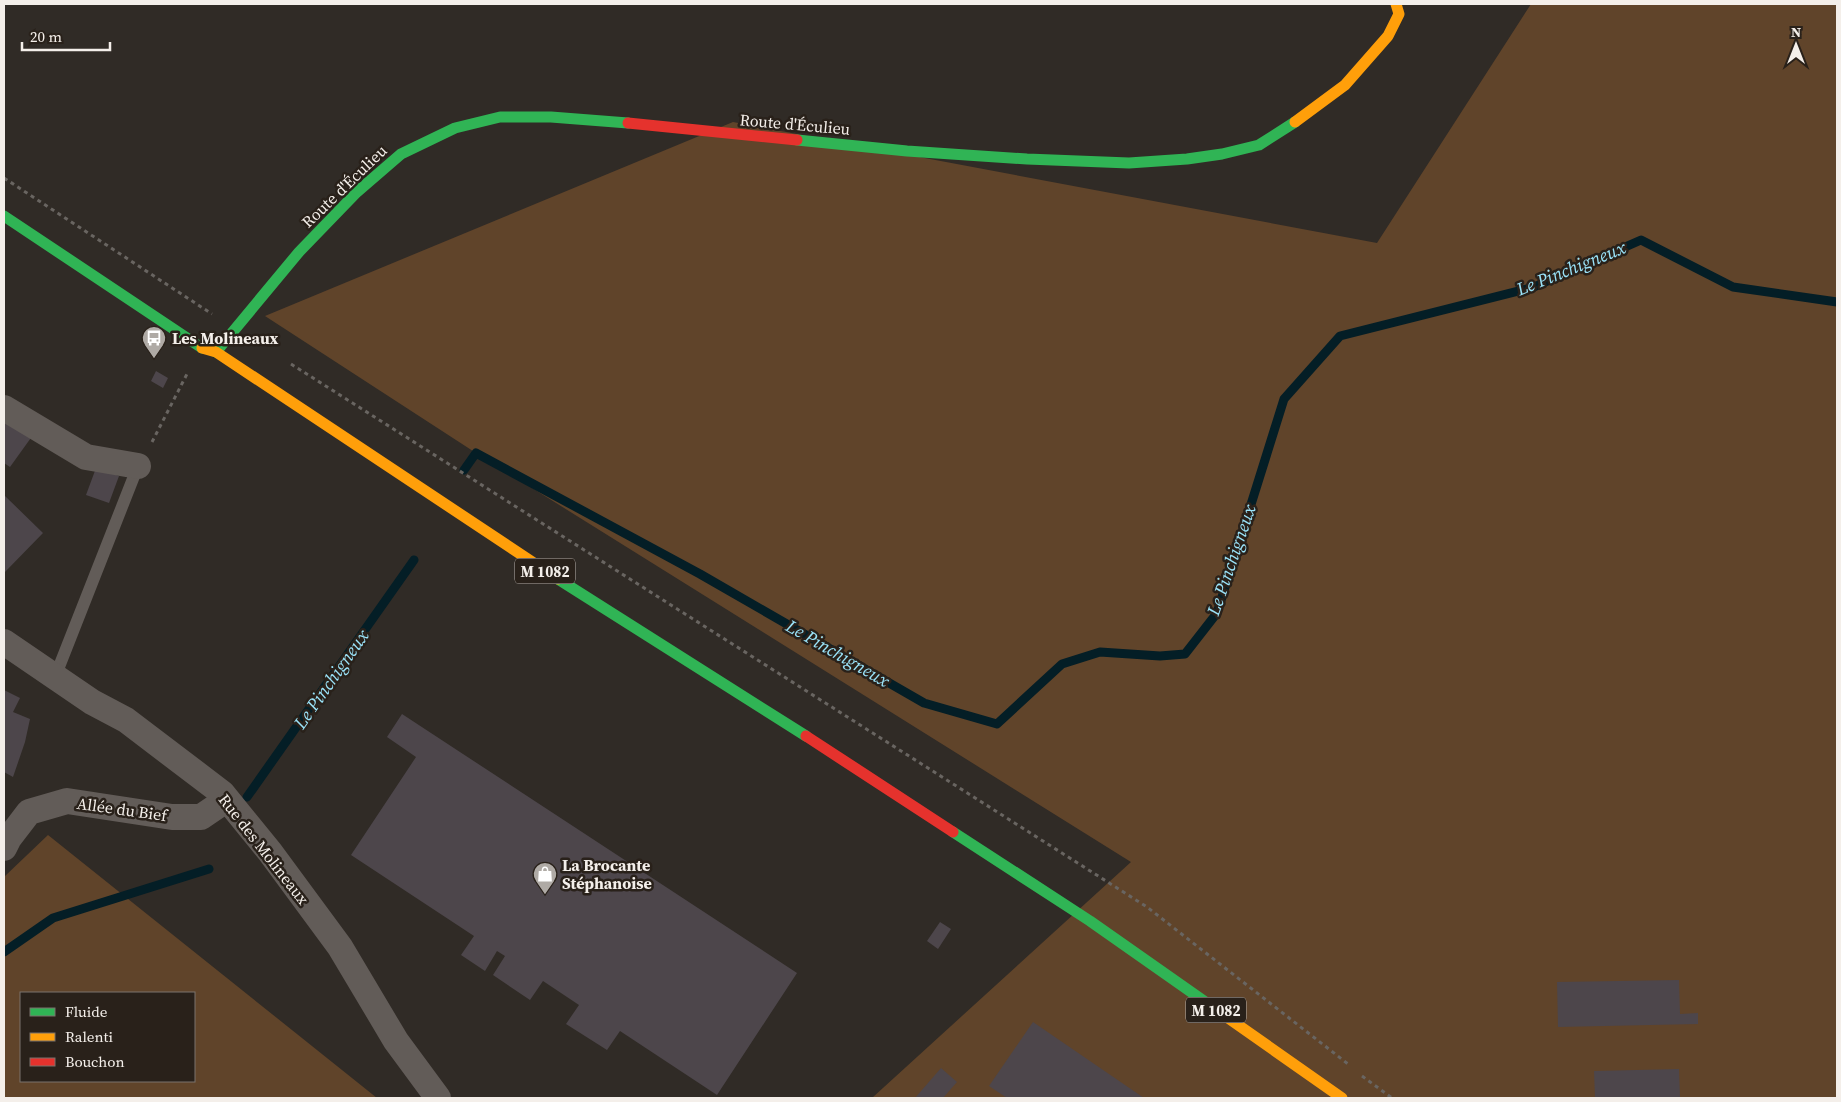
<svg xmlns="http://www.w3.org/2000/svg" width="1841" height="1102" font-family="'Source Serif 4',serif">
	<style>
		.green { fill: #60442a; fill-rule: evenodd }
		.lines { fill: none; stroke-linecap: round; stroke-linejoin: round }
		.stream { stroke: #041e26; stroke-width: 9 }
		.building { fill: #4d464b }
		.path { stroke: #696561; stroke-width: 3; stroke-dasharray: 4 4; stroke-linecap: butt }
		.lane { stroke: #625c58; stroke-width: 12 }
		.street { stroke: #625c58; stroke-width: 26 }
		.fast { stroke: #30b455; stroke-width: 11 }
		.slow { stroke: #ff9f0a; stroke-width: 11 }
		.jam { stroke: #e5322d; stroke-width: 11 }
		.labels { text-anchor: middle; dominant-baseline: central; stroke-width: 5; stroke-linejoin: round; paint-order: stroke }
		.shield { fill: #29211a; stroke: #b7b1ac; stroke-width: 1 }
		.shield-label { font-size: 15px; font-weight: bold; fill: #f4efea }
		.street-label { font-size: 16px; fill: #f4efea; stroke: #29211a }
		.poi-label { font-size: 16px; font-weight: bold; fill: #f4efea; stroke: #29211a; text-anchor: start }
		.water-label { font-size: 18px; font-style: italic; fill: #9be4fa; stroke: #29211a }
	</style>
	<rect width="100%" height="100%" fill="#302b26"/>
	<path class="green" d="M1531,4H1837V1098H872L1131,862L476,453L265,316L733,122L1377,243Z
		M48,835L377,1098H4V877ZM21,993H194V1081H21Z"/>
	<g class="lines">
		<path class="stream" d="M464,470L476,453L700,574L924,703L997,724L1062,664L1100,652L1160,656L1185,654L1217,613L1284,399L1340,336L1534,287L1641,240L1733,287L1837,302
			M247,797L414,560
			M4,952L53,918L209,869"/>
	</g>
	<path class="building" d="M156,371L168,378L163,388L151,381Z
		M4,415L33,435L10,467L4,463Z
		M96,468L119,476L109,503L86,495Z
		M4,495L43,533L5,572H4Z
		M4,690L20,698L13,712L30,719L25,742L13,777L4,772Z
		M402,714L797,973L717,1095L620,1031L607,1050L566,1024L579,1005L543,981L530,1000L493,975L505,956L497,951L485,971L461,955L474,936L351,855L416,757L387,737Z
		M940,922L951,929L938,949L927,941Z
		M1679,980L1680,1014L1698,1013V1024L1558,1027L1557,982Z
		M1033,1022L1144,1098H1007L989,1086Z
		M941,1068L957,1082L943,1098H915Z
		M1679,1069L1680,1098H1595L1594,1071Z"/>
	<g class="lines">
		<path class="path" d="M4,178L212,314
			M291,364L1147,907L1348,1064
			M152,442L188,372
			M1362,1076L1392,1098"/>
		<path class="lane" d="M55,677L138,466"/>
		<path class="street" d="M4,408L86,457L138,466
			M4,642L92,702L126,720L222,793L270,852L340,947L396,1041L438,1098
			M4,848L9,838L29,812L67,801L172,817H201L226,800"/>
		<path class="fast" d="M797,140L907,151L1027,159L1129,163L1187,159L1222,154L1259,145L1295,122
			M4,216L202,348
			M216,352L299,252L357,192L401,154L455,128L500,117H551L628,123
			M558,579L806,736
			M953,832L1090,921L1221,1013"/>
		<path class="slow" d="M1295,122L1345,85L1388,36L1399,14L1396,4
			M202,348L216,352L558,579
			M1221,1013L1342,1098"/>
		<path class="jam" d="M628,123L797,140
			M806,736L953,832"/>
	</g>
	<defs>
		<g id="bus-pin" transform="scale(1.25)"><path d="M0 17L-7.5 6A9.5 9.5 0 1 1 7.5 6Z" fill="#afaaa5" stroke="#29211a"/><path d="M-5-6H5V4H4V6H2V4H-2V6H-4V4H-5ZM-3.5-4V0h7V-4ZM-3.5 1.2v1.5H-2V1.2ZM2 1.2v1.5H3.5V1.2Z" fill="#fff"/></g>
		<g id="shop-pin" transform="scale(1.25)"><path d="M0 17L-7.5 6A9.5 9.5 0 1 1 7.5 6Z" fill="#afaaa5" stroke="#29211a"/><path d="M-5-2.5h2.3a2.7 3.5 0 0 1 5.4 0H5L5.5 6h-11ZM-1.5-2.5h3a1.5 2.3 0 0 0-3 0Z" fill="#fff"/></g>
	</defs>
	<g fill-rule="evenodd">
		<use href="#bus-pin" x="154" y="338"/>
		<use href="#shop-pin" x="545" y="874"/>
	</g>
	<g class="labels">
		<g class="shield">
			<rect x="515" y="558.5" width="60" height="25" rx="4"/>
			<rect x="1186" y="997.5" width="60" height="25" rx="4"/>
		</g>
		<g class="shield-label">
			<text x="545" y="571">M 1082</text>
			<text x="1216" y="1010">M 1082</text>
		</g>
		<g class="street-label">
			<text transform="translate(795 124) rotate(5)">Route d'Éculieu</text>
			<text transform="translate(344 186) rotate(-44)">Route d'Éculieu</text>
			<text transform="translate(122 809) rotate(8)">Allée du Bief</text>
			<text transform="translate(264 849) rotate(52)">Rue des Molineaux</text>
		</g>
		<g class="poi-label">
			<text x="172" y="338">Les Molineaux</text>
			<text x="562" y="865">La Brocante<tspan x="562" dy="18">Stéphanoise</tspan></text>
		</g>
		<g class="water-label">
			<text transform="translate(1571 268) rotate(-22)">Le Pinchigneux</text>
			<text transform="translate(1231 560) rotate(-71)">Le Pinchigneux</text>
			<text transform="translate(838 653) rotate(30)">Le Pinchigneux</text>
			<text transform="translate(331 679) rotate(-55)">Le Pinchigneux</text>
		</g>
	</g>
	<rect width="1841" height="1102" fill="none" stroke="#f4efea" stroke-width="10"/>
	<rect x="20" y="992" width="175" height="90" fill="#29211a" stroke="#7a736d"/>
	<rect x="30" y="1008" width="25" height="8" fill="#30b455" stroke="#7a736d"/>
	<text x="65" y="1017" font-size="15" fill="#f4efea">Fluide</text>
	<rect x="30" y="1033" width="25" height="8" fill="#ff9f0a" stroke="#7a736d"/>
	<text x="65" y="1042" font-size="15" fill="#f4efea">Ralenti</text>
	<rect x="30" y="1058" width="25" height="8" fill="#e5322d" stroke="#7a736d"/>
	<text x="65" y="1067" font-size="15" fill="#f4efea">Bouchon</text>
	<g transform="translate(1796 45)" stroke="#29211a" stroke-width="4" paint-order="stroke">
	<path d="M0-4L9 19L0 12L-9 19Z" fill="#f4efea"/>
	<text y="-8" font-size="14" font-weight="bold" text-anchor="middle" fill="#f4efea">N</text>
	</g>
	<path d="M22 42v8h88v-8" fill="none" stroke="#f4efea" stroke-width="2.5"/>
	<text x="30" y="42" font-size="15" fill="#f4efea" stroke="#29211a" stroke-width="4" paint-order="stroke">20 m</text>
</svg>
